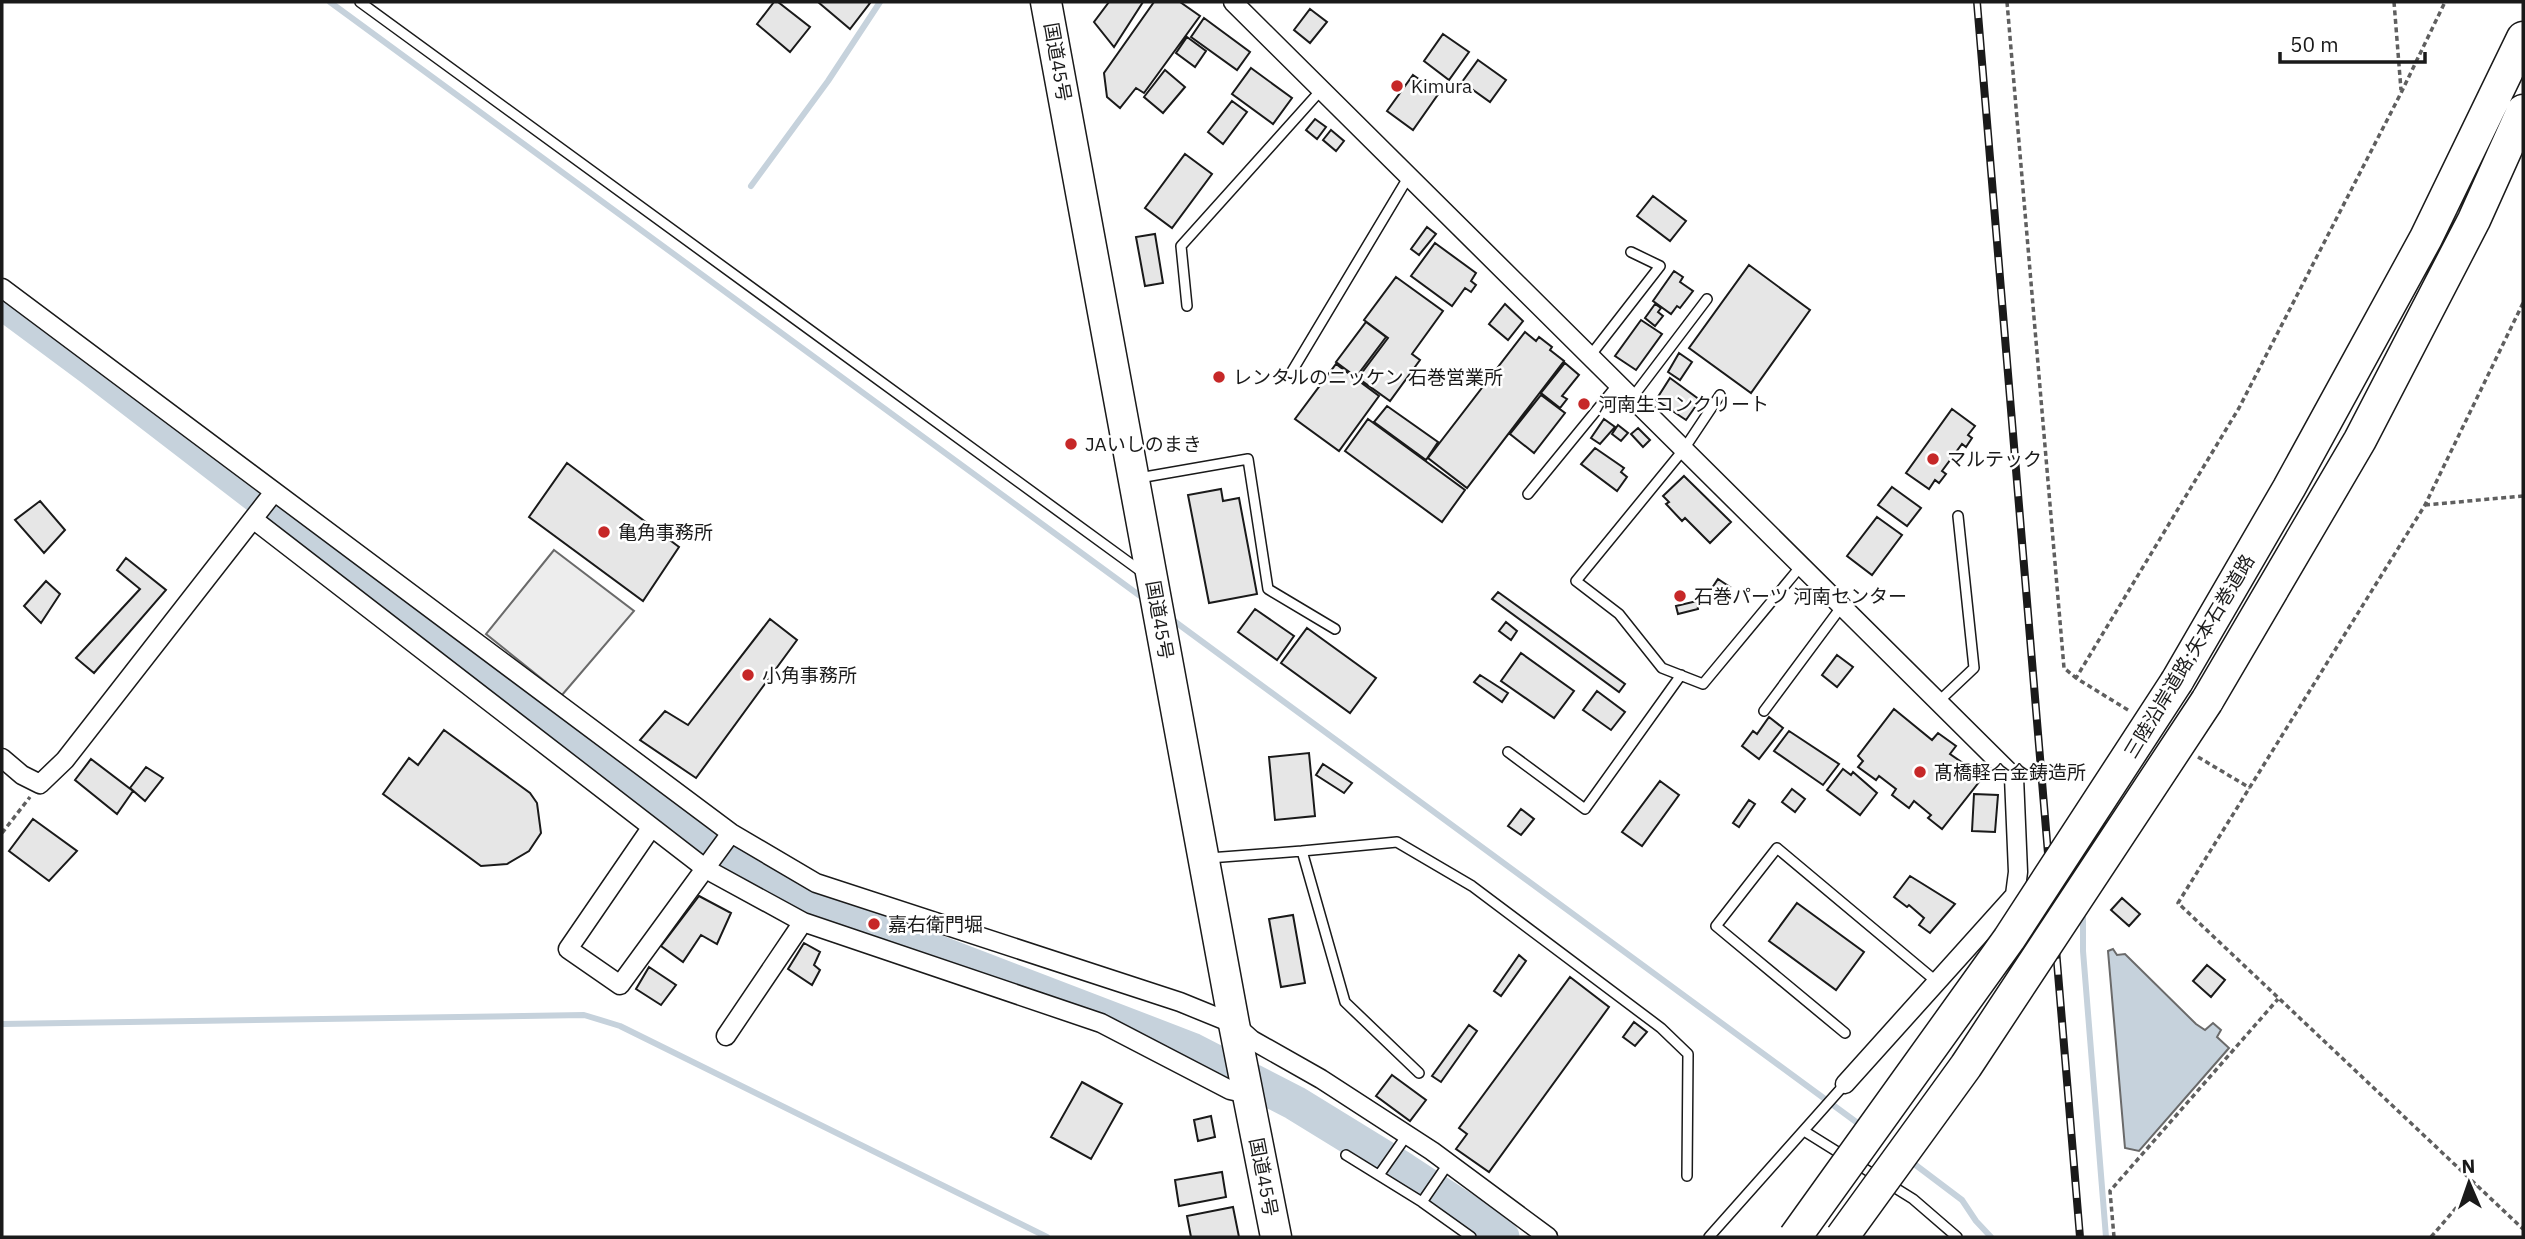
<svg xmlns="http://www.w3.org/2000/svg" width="2525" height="1239" font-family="'IBM Plex Sans','Noto Sans JP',sans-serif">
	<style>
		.parking { fill: #ededed; stroke: #6a6a6a; stroke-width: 2 }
		.water { fill: #c6d2dc; stroke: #6a6a6a; stroke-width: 2 }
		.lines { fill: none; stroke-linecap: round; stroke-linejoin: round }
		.stream { stroke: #c6d2dc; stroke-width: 6 }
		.river { stroke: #c6d2dc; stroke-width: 35 }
		.building { fill: #e6e6e6; stroke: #1a1a1a; stroke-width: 2 }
		.service-casing { stroke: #1a1a1a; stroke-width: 12 }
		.minor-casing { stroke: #1a1a1a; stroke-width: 21 }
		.trunk-casing { stroke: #1a1a1a; stroke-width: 33 }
		.motorway-casing { stroke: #1a1a1a; stroke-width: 35 }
		.path { stroke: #5f5f5f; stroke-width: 3.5; stroke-dasharray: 5 3.5; stroke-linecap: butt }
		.service { stroke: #fff; stroke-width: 9 }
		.minor { stroke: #fff; stroke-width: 18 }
		.trunk { stroke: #fff; stroke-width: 30 }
		.motorway { stroke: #fff; stroke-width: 32 }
		.rail-casing { stroke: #1a1a1a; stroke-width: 8 }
		.rail { stroke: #fff; stroke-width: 5; stroke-dasharray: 16; stroke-linecap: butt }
		.motorway-bridge-casing { stroke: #1a1a1a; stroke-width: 35; stroke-linecap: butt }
		.motorway-bridge { stroke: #fff; stroke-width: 32 }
		.poi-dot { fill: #c62828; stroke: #fff; stroke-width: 2.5 }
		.labels { text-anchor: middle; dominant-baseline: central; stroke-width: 5; stroke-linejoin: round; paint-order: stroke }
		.street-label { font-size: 19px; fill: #1a1a1a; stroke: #fff }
		.poi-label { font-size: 19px; fill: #1a1a1a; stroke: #fff; text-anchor: start }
	</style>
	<rect width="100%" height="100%" fill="#fff"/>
	<path class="parking" d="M554,550L634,611L562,695L486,634Z"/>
	<path class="water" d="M2113,949L2117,955L2125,954L2196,1024L2205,1030L2213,1023L2221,1030L2217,1037L2229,1048L2139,1151L2125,1148L2108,951Z"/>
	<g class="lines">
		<path class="stream" d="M330,2L1147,601
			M751,186L828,81L880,2
			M1170,618L1863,1127
			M2083,918V951L2106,1237
			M2,1024L584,1015L620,1026L1047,1237
			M1909,1160L1962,1200L1976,1221L1991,1237"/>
		<path class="river" d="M2,302L91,368L723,854L809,903L1192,1050L1295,1103L1404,1170L1474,1216L1502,1237"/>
	</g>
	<path class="building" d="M774,2H778L810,27L790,52L757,24Z
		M818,2H868L870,3L850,29Z
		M1109,2H1143L1114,47L1094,22Z
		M1154,2H1180L1200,16L1144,93L1136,88L1120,108L1107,97L1104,73Z
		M1310,9L1327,22L1310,43L1294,30Z
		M1204,18L1250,52L1237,70L1191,37Z
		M1443,34L1469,52L1449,80L1424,61Z
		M1187,37L1206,51L1195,67L1176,53Z
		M1478,60L1506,80L1490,102L1462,82Z
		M1251,68L1292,98L1273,124L1232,94Z
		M1165,70L1185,87L1163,113L1144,97Z
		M1413,75L1439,93L1413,130L1387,111Z
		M1232,101L1247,112L1223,144L1208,132Z
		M1315,119L1326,127L1317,139L1306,130Z
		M1331,130L1344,141L1336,151L1323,140Z
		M1185,154L1212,174L1172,228L1145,208Z
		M1653,196L1686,221L1670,241L1637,216Z
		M1427,227L1436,234L1419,255L1411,249Z
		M1155,234L1163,283L1145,286L1136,237Z
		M1435,243L1476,273L1471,281L1476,285L1471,292L1465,288L1452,306L1411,276Z
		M1749,265L1810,310L1751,393L1689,348Z
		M1674,271L1683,277L1680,282L1693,291L1680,308L1677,306L1671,314L1653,301Z
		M1396,277L1443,311L1412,354L1420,360L1390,401L1358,378L1388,338L1364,320Z
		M1505,304L1523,321L1508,340L1489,324Z
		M1655,304L1661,308L1658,312L1663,316L1655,326L1645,318Z
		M1641,320L1662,334L1636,370L1615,356Z
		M1366,322L1386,337L1356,377L1336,362Z
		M1525,332L1536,341L1539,337L1552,347L1550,350L1564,361L1467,488L1428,458Z
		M1679,353L1692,362L1680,380L1668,372Z
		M1565,363L1579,375L1562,396L1567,399L1560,408L1541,393Z
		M1336,364L1379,396L1339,451L1295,419Z
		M1670,378L1700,400L1686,420L1656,400Z
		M1541,395L1565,413L1534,453L1510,434Z
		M1387,406L1438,442L1426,460L1374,422Z
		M1952,409L1975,426L1968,435L1972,438L1966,447L1962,444L1942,471L1946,474L1939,483L1935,480L1929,489L1906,473Z
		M1368,419L1465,490L1442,522L1345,451Z
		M1604,419L1615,427L1600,444L1591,438Z
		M1618,425L1628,433L1621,441L1612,434Z
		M1638,428L1650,440L1643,447L1631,434Z
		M1595,448L1624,468L1621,472L1627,477L1617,491L1581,464Z
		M567,463L679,547L643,601L529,517Z
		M1684,476L1731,522L1710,543L1685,518L1682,521L1666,504L1669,502L1663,496Z
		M1892,487L1921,508L1907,526L1878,505Z
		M1221,489L1223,501L1239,498L1257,594L1209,603L1188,495Z
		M40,501L65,530L44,553L15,520Z
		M1877,517L1902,535L1872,575L1847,556Z
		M126,558L166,590L94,673L76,658L140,589L117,570Z
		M1718,579L1730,587L1719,602L1708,594Z
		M46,581L60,594L41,623L24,606Z
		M1498,592L1625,684L1619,692L1492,599Z
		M1697,601L1698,609L1678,614L1676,606Z
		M1255,609L1294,636L1277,660L1238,632Z
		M770,619L797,640L696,778L640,740L665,711L688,725Z
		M1506,622L1517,631L1511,640L1499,631Z
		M1307,628L1376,678L1350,713L1281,663Z
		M1521,653L1574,691L1554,718L1501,681Z
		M1837,655L1853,667L1837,687L1822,675Z
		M1480,675L1508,693L1502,702L1474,682Z
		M1597,691L1625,712L1611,730L1583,710Z
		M1894,709L1932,740L1938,733L1956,746L1950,754L1983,777L1942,829L1928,818L1931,815L1914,801L1909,808L1892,795L1896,789L1879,776L1876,780L1858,767L1863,761L1858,756Z
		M1769,717L1783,728L1759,759L1742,746L1753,731L1757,734Z
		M444,730L530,793L537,803L541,833L529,851L507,864L481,866L383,794L409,758L418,765Z
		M1789,731L1839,764L1823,785L1774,751Z
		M1309,753L1315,816L1275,820L1269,757Z
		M91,759L133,791L117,814L75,780Z
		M1323,764L1352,783L1344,793L1316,775Z
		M146,767L163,778L145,801L130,788Z
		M1843,769L1851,775L1853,772L1877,793L1860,815L1827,790Z
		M1660,781L1679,795L1642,846L1622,832Z
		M1792,789L1805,799L1795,812L1782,802Z
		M1974,794L1998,795L1995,832L1972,831Z
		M1749,800L1755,804L1739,827L1733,823Z
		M1521,809L1534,819L1521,835L1508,826Z
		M33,819L77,851L49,881L9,851Z
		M1910,876L1955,904L1930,933L1919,925L1924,918L1909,905L1907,907L1894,897Z
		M699,896L731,913L717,944L701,935L683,962L661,946Z
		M2122,898L2140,914L2129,926L2111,910Z
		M1797,903L1864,952L1836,990L1769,941Z
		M1293,915L1305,983L1281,987L1269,919Z
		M804,943L820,952L814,965L820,970L812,985L788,969Z
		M1519,955L1526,961L1501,996L1494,991Z
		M2207,965L2225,980L2211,997L2193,981Z
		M649,967L676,985L661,1005L636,989Z
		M1570,977L1609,1007L1489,1172L1456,1149L1467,1134L1459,1128Z
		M1634,1022L1647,1032L1635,1046L1623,1037Z
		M1469,1025L1477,1031L1441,1082L1432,1076Z
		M1392,1075L1426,1100L1410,1121L1376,1096Z
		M1082,1082L1122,1104L1091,1159L1051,1137Z
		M1211,1116L1215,1137L1198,1141L1194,1120Z
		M1222,1172L1226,1197L1179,1206L1175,1180Z
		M1233,1207L1239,1237H1191L1187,1216Z"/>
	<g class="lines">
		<g class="service-casing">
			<path id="service" d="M360,2L1142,572
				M1187,306L1181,246L1322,89
				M1590,356L1660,266L1631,252
				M1291,373L1409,176
				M1720,395L1684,449L1576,581L1619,614L1662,668L1703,684L1801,566
				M1632,398L1707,299
				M1139,478L1248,459L1268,589L1335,629
				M1528,494L1618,384
				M1938,702L1974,668L1958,516
				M1764,711L1842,606
				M1508,752L1585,809L1681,675
				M1302,851L1397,842L1472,886L1661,1028L1688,1054L1687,1176
				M1209,858L1302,851L1345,1002L1419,1073
				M1845,1033L1716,926L1777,848L1937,982
				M1804,1131L1913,1199L1957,1237
				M1346,1155L1422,1202L1471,1237
				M1379,1175L1407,1135
				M1422,1202L1448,1164
				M1709,1237L1845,1084"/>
		</g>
		<g class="minor-casing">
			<path id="minor" d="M1233,2L2014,777L2018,872L2015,895L1845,1084
				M2,288L731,833L816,883L1180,1002L1234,1024L1252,1040L1321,1079L1432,1151L1548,1237
				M253,519L706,869L803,922L1101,1023L1230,1090L1248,1094
				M2,758L22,775L40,784L65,760L274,492
				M651,828L568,949L620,985L731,833
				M726,1036L803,922"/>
		</g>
		<g class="trunk-casing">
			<path id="trunk" d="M1046,2L1234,1024L1276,1237"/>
		</g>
		<g class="motorway-casing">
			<path id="motorway" d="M2177,681L2289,488L2426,238L2523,38
				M2207,701L2360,440L2474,220L2523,111"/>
		</g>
		<path class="path" d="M2007,2L2064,668L2076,678
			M2394,2L2401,90
			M2523,303L2425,505L2178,903L2523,1229
			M2425,505L2523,496
			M2128,710L2076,678L2239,408L2401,93L2445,2
			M2198,757L2250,788
			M2,833L30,797
			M2114,1237L2110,1191L2278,999
			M2431,1237L2476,1185"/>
		<use href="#service" class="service"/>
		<use href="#minor" class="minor"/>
		<use href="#trunk" class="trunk"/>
		<use href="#motorway" class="motorway"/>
		<g class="rail-casing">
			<path id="rail" d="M1977,2L2080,1237"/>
		</g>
		<use href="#rail" class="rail"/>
		<g class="motorway-bridge-casing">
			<path id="motorway-bridge" d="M1795,1237L2009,939L2177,681
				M1842,1237L1966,1066L2207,701"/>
		</g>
		<use href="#motorway-bridge" class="motorway-bridge"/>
	</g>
	<g class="poi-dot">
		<circle cx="1397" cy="86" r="7"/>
		<circle cx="1219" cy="377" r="7"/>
		<circle cx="1584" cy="404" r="7"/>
		<circle cx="1071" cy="444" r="7"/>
		<circle cx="1933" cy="459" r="7"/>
		<circle cx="604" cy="532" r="7"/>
		<circle cx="1680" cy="596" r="7"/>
		<circle cx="748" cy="675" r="7"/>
		<circle cx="1920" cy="772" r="7"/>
		<circle cx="874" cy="924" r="7"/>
	</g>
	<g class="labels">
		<g class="street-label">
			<text transform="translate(1058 62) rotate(80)">国道45号</text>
			<text transform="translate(1160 620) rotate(80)">国道45号</text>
			<text transform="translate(2189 656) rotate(-59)">三陸沿岸道路;矢本石巻道路</text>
			<text transform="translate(1264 1177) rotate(79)">国道45号</text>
		</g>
		<g class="poi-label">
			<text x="1411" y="86">Kimura</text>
			<text x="1233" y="377">レンタルのニッケン 石巻営業所</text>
			<text x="1598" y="404">河南生コンクリート</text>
			<text x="1085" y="444">JAいしのまき</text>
			<text x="1947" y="459">マルテック</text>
			<text x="618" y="532">亀角事務所</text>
			<text x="1694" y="596">石巻パーツ 河南センター</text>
			<text x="762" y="675">小角事務所</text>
			<text x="1934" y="772">髙橋軽合金鋳造所</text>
			<text x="888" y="924">嘉右衛門堀</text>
		</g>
	</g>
	<rect width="2525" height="1239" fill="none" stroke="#1a1a1a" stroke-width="7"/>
	<g transform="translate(2469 1183) rotate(358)" stroke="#ffffff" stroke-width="5" paint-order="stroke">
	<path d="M0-5L12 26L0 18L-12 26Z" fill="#1a1a1a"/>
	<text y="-10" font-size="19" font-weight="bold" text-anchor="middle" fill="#1a1a1a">N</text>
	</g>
	<path d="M2280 52v10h145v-10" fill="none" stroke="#1a1a1a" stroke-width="3.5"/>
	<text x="2290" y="52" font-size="21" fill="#1a1a1a" stroke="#ffffff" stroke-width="5" paint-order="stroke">50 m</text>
</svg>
